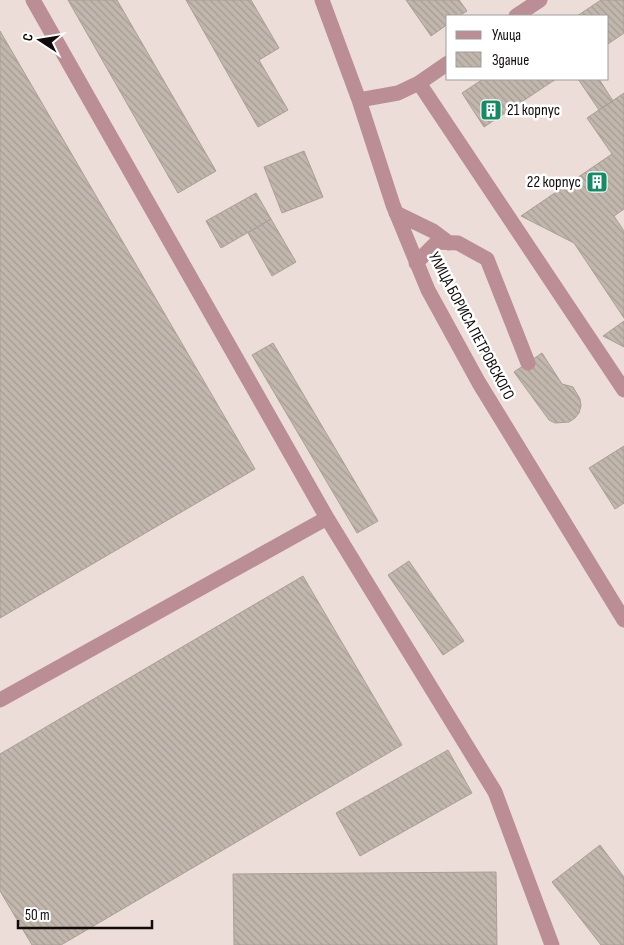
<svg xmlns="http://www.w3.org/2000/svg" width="624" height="945" font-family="'Sofia Sans Condensed',sans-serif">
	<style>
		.building { fill: url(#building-back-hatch); stroke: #aa9f96 }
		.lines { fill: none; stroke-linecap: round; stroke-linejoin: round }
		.minor { stroke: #ba8e94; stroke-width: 15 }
		.labels { text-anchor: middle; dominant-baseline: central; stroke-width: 5; stroke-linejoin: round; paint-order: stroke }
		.poi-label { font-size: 16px; fill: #100b0a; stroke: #fff; text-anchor: start }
		.street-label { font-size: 16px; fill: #100b0a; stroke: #fff }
	</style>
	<defs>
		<pattern id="building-back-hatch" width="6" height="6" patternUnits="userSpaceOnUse" patternTransform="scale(1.25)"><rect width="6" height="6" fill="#c2b7ad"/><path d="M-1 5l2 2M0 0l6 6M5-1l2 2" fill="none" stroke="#a69c94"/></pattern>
	</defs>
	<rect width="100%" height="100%" fill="#edddd9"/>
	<path class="building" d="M68,0H117L216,171L178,193Z
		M186,0H251L279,48L259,60L288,110L258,127Z
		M406,0H459L467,11L459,16H448V24L431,36Z
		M601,0H624V33L608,44V16H577Z
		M0,31L255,469L0,618Z
		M483,79H556L484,127L462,93Z
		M578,79H599L613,101L599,110Z
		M624,93V209L614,216L624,231V318L574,243L521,216L612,154L587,118Z
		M304,151L323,197L282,213L264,167Z
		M256,193L271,219L221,248L206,221Z
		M271,219L296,262L272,276L248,233Z
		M624,321V347L603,336Z
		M273,343L378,521L357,533L252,355Z
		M542,353L562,384L573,387L580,399L581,406L579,413L575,418L569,422L555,423L549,420L514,372Z
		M624,446V503L615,509L589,468Z
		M409,561L464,641L443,655L388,575Z
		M303,576L402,745L61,945H32L0,891V754Z
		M448,750L472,793L360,856L336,813Z
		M600,845L624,877V945H601L552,882Z
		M496,872L497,945H234L233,874Z"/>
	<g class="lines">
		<path class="minor" d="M33,0L327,518
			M322,0L359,100L393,205L428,290L479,383L624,620
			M516,16L540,0
			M419,83L624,390
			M359,100L398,93L419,83L448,63
			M396,213L433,231L449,243
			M416,263L437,242L458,243L487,259L528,363
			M0,700L327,518L495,792L552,945"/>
	</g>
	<defs>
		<g id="building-square" transform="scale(1.125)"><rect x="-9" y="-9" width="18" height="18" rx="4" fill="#188867" stroke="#fff"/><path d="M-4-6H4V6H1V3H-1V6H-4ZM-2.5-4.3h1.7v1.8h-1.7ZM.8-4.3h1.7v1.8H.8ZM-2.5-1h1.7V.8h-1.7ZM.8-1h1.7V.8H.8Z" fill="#fff"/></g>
	</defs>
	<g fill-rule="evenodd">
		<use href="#building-square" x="491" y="110"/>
		<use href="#building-square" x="597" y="182"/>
	</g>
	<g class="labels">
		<g class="poi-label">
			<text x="507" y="110">21 корпус</text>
			<text x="581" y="182" text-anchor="end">22 корпус</text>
		</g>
		<g class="street-label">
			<text transform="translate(471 326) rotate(62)">УЛИЦА БОРИСА ПЕТРОВСКОГО</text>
		</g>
	</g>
	<rect x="446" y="15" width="162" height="65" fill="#ffffff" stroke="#9f9d9d"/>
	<rect x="456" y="31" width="25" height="8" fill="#ba8e94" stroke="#9f9d9d"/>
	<text x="492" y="40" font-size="15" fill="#100b0a">Улица</text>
	<rect x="456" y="52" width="25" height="15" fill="url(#building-back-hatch)" stroke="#9f9d9d"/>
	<text x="492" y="65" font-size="15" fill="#100b0a">Здание</text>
	<g transform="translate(40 40) rotate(282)" stroke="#ffffff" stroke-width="4" paint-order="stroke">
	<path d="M0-4L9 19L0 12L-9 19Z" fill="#100b0a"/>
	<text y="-8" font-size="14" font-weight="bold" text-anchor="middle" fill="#100b0a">С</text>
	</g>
	<path d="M18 920v8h134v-8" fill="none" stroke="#100b0a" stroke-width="2.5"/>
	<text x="25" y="920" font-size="15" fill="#100b0a" stroke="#ffffff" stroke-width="4" paint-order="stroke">50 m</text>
</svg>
